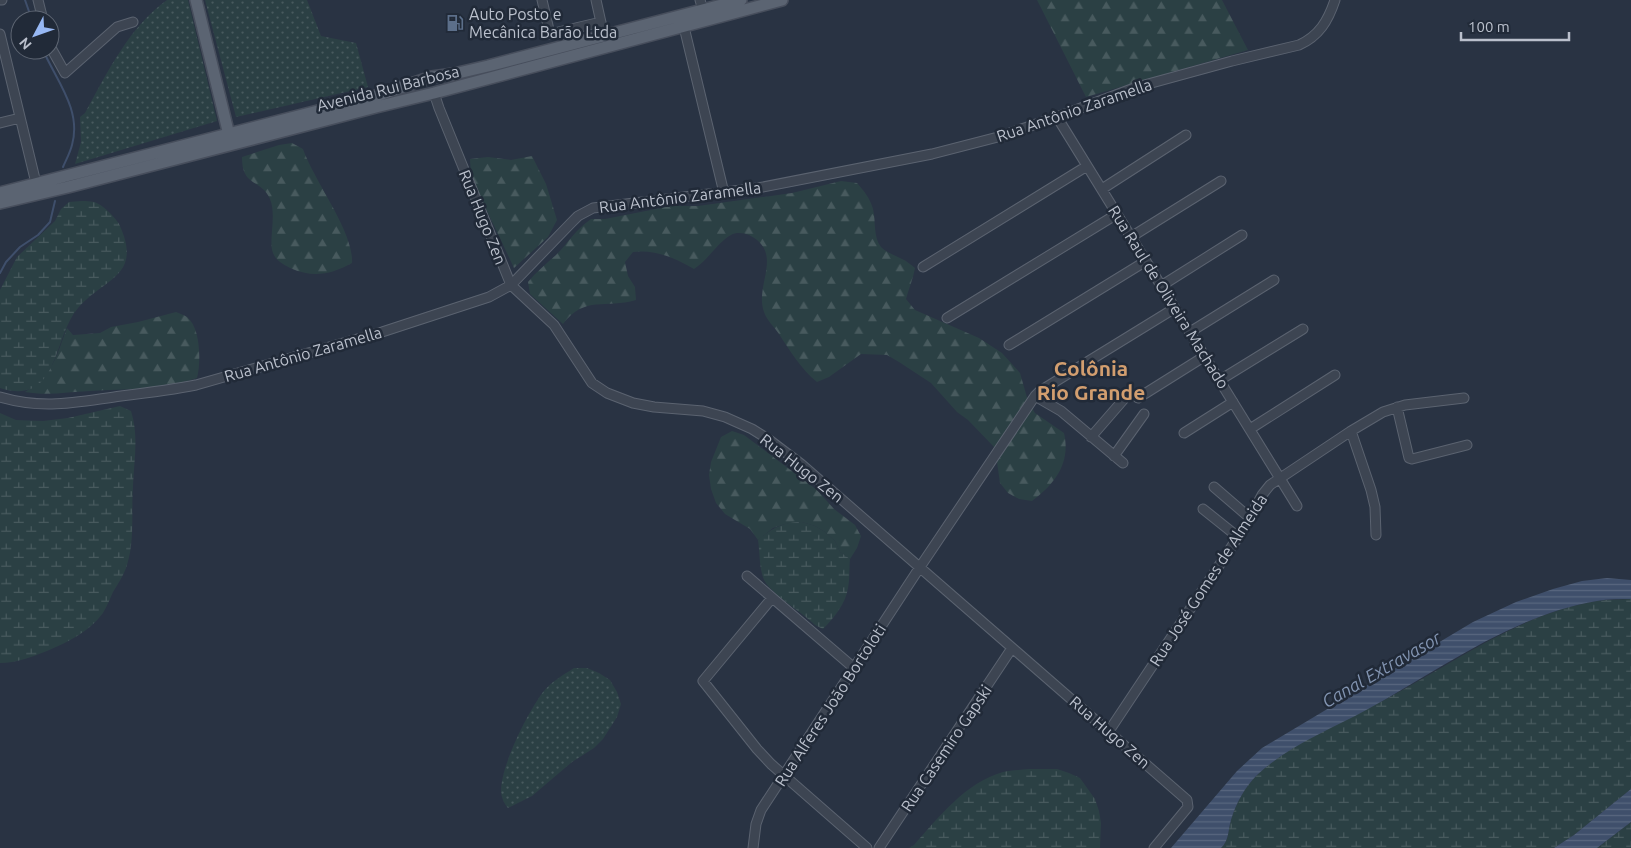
<svg xmlns="http://www.w3.org/2000/svg" width="1631" height="848" font-family="Ubuntu,sans-serif">
	<style>
		.grass { fill: url(#grass-dots) }
		.forest { fill: url(#forest-firs) }
		.wetland { fill: url(#wetland-marsh) }
		.water { fill: url(#water-rules) }
		.lines { fill: none; stroke-linecap: round; stroke-linejoin: round }
		.stream { stroke: #3f4f6b; stroke-width: 2 }
		.minor-casing { stroke: #5b6370; stroke-width: 11 }
		.major-casing { stroke: #474e5c; stroke-width: 14 }
		.minor { stroke: #3d4552; stroke-width: 9 }
		.major { stroke: #5b6472; stroke-width: 11 }
		.labels { text-anchor: middle; dominant-baseline: central; stroke-width: 5; stroke-linejoin: round; paint-order: stroke }
		.poi-label { font-size: 16px; fill: #bac0cc; stroke: #212a38; text-anchor: start }
		.street-label { font-size: 16px; fill: #bac0cc; stroke: #212a38 }
		.water-label { font-size: 18px; font-style: italic; fill: #8395b2; stroke: #212a38 }
		.district-label { font-size: 21px; font-weight: bold; fill: #d29e6f; stroke: #212a38 }
	</style>
	<defs>
		<pattern id="grass-dots" width="8" height="8" patternUnits="userSpaceOnUse" patternTransform="scale(1.25)"><rect width="8" height="8" fill="#2b4044"/><path d="M2 2h.1M6 6h.1" fill="none" stroke="#485a5e" stroke-width="1.8" stroke-linecap="round"/></pattern>
		<pattern id="forest-firs" width="22" height="20" patternUnits="userSpaceOnUse" patternTransform="scale(1.25)"><rect width="22" height="20" fill="#2b4044"/><path d="M5 1l3.5 6h-7zM16 11l3.5 6h-7z" fill="#485a5e"/></pattern>
		<pattern id="wetland-marsh" width="20" height="14" patternUnits="userSpaceOnUse" patternTransform="scale(1.25)"><rect width="20" height="14" fill="#2b4044"/><path d="M1 5h8M5 5V1M11 12h8M15 12V8" fill="none" stroke="#485a5e"/></pattern>
		<pattern id="water-rules" width="6" height="5" patternUnits="userSpaceOnUse" patternTransform="scale(1.25)"><rect width="6" height="5" fill="#3f4f6b"/><path d="M0 2.5h6" fill="none" stroke="#59677f"/></pattern>
	</defs>
	<rect width="100%" height="100%" fill="#293343"/>
	<path class="grass" d="M167,0H188L217,121L75,164L81,142L80,117L85,113C107,73 129,27 167,0Z
		M205,0H307L321,36L356,43L368,87L236,117Z
		M574,668H587L599,673L610,680L617,692L621,704L617,717L603,739L594,748L572,762L532,796L508,808C504,804 501,796 501,791C501,765 528,712 543,692C551,682 563,675 574,668Z"/>
	<path class="forest" d="M1037,0H1222L1248,50L1086,97Z
		M292,143L303,149C314,181 354,232 352,263C330,275 313,278 290,268C283,264 276,261 273,253C268,241 277,216 270,199C261,178 242,188 242,157L279,145Z
		M532,156L546,184L557,220L548,237L514,268L471,177L470,159L488,157L511,160Z
		M841,181L857,183C864,191 870,198 873,209C876,221 873,237 881,247C887,253 895,255 902,259C907,261 911,265 915,268C913,279 909,288 906,299L915,310L979,338L1002,353L1020,373L1028,401L1035,413L1064,433C1071,463 1055,484 1032,501L1019,499L1008,493L1000,483L995,448L968,420L957,412L931,383L899,362L887,355L861,354L829,377L817,382C801,369 790,351 779,334C774,326 767,321 764,312C754,285 785,253 749,235C744,233 736,232 731,235C718,242 708,260 694,269C675,258 655,249 633,252L625,262L628,276L635,287L636,300C605,309 585,295 563,324L530,294L528,282C536,272 546,264 556,255C569,242 575,230 591,219H605L671,206H698L792,193Z
		M176,312C179,313 184,315 187,317C201,328 201,363 197,378C162,390 126,389 90,391C68,392 47,396 25,392C54,373 55,359 67,328L73,335L100,333L111,327L138,322Z
		M732,431L744,435L817,490L834,509L855,525L861,536L857,548L850,559L840,552L835,541L825,532L815,526L802,522L785,524L773,528L758,540L750,529L725,514L716,503L711,489L709,475L711,462L721,437Z"/>
	<path class="wetland" d="M82,201C86,201 90,201 94,202C102,204 115,217 119,224C145,279 100,278 75,312C53,343 57,406 0,388V290L17,257L55,221L61,209L69,202Z
		M120,406L131,411C139,436 134,460 133,486C131,513 135,539 127,565C124,575 118,584 113,592C110,599 107,606 103,613C89,632 68,642 47,651C31,657 17,663 0,663V413L16,420L43,421L68,418Z
		M802,522L815,526L825,532L835,541L840,552L850,559C849,569 850,579 848,588C846,603 834,618 823,629L815,625C802,612 772,595 764,580C759,568 760,553 758,540C772,528 783,522 802,522Z
		M1631,599V789L1574,835L1554,848H1221C1229,841 1228,830 1231,820C1236,803 1245,787 1257,775C1294,740 1344,722 1388,698C1456,662 1519,614 1597,601C1608,599 1620,600 1631,599Z
		M1030,769H1057L1069,773L1080,778L1095,799L1099,811L1101,823L1100,848H909L914,845C938,818 966,782 1003,772C1011,770 1021,770 1030,769Z
		M1631,822V848H1597L1601,845Z"/>
	<path class="water" d="M1607,578L1631,580V599C1620,599 1608,599 1597,601C1513,615 1441,669 1368,709C1330,730 1289,745 1257,775C1245,787 1236,803 1231,820C1228,830 1229,841 1221,848H1171L1237,771L1262,748L1473,622L1516,602L1553,589L1582,581Z
		M1631,789V822L1597,848H1554L1574,835Z"/>
	<g class="lines">
		<path class="stream" d="M25,0L32,20
			M43,50C56,80 82,110 72,145C70,153 66,160 63,167
			M0,273L6,262L20,247L38,235L50,222L55,201"/>
		<g class="minor-casing">
			<path id="minor" d="M0,0H2
				M38,0L43,20
				M542,0L550,34L601,22
				M596,0L604,36
				M700,0L703,10
				M684,27L724,193
				M0,34L36,183
				M50,46L65,73L117,27L133,22
				M434,93L439,108L511,285L554,325L592,383L607,393L633,403L654,407L703,411L725,417L752,429L768,439L801,464L1187,800L1188,807L1154,848
				M1057,117L1297,506
				M0,123L20,118
				M1102,189L1186,135
				M1131,237L1221,181
				M923,267L1087,166
				M1161,286L1242,235
				M947,318L1117,214
				M1190,332L1274,280
				M1009,345L1146,261
				M1220,380L1303,329
				M1035,396L1061,411L1123,463
				M0,397C45,410 76,402 121,396C146,393 171,390 196,385L382,332L489,297L511,285L571,223L578,216L593,208L758,188L932,154L998,137L1057,117L1137,87L1232,61L1299,45C1319,36 1328,21 1335,0
				M1138,398L1205,356
				M1397,407L1409,458L1412,459L1467,445
				M1250,429L1335,375
				M1351,431L1371,490L1375,507L1376,535
				M1184,433L1233,402
				M1091,437L1124,399
				M1114,456L1144,414
				M1214,487L1250,518
				M1203,509L1238,537
				M747,576L854,668
				M772,598L703,681L757,749L771,764L867,848
				M1109,731L1246,525L1262,495L1270,485L1351,431L1383,412L1405,405L1464,398
				M753,848L756,824L761,810L920,567L1035,396L1040,391L1175,308
				M879,848L1012,648"/>
		</g>
		<g class="major-casing">
			<path id="major" d="M196,0L230,139
				M0,193L376,96L432,77L454,74L488,66L741,0
				M0,203L68,187L376,107L434,93L782,0"/>
		</g>
		<use href="#minor" class="minor"/>
		<use href="#major" class="major"/>
	</g>
	<defs>
		<g id="fuel-bare" transform="scale(1.35)"><path d="M-5.5-6h7V0h2V4h1.3V-2.5L3-4.5l.8-.8L6-3V5H2.5V1h-1V6h-7ZM-4.2-4.7v3.2H.2V-4.7Z" fill="#5c6f8a" stroke="#212a38" stroke-width="2.5" paint-order="stroke"/></g>
	</defs>
	<g fill-rule="evenodd">
		<use href="#fuel-bare" x="455" y="23"/>
	</g>
	<g class="labels">
		<g class="poi-label">
			<text x="469" y="14">Auto Posto e<tspan x="469" dy="18">Mecânica Barão Ltda</tspan></text>
		</g>
		<g class="street-label">
			<text transform="translate(388 88) rotate(-14)">Avenida Rui Barbosa</text>
			<text transform="translate(1074 110) rotate(-19)">Rua Antônio Zaramella</text>
			<text transform="translate(680 197) rotate(-7)">Rua Antônio Zaramella</text>
			<text transform="translate(483 217) rotate(68)">Rua Hugo Zen</text>
			<text transform="translate(1169 297) rotate(58)">Rua Raul de Oliveira Machado</text>
			<text transform="translate(303 354) rotate(-16)">Rua Antônio Zaramella</text>
			<text transform="translate(802 468) rotate(38)">Rua Hugo Zen</text>
			<text transform="translate(1208 580) rotate(-57)">Rua José Gomes de Almeida</text>
			<text transform="translate(830 705) rotate(-57)">Rua Alferes João Bortoloti</text>
			<text transform="translate(1110 732) rotate(41)">Rua Hugo Zen</text>
			<text transform="translate(946 748) rotate(-56)">Rua Casemiro Gapski</text>
		</g>
		<g class="water-label">
			<text transform="translate(1381 669) rotate(-30)">Canal Extravasor</text>
		</g>
		<g class="district-label">
			<text x="1091" y="368">Colônia<tspan x="1091" dy="24">Rio Grande</tspan></text>
		</g>
	</g>
	<g transform="translate(35 35) rotate(229)"><circle r="24" fill="#212a38" stroke="#5e6673"/>
	<path d="M0-4L9 19L0 12L-9 19Z" fill="#97b8f4"/>
	<text y="-8" font-size="14" font-weight="bold" text-anchor="middle" fill="#bac0cc">N</text>
	</g>
	<path d="M1461 32v8h108v-8" fill="none" stroke="#bac0cc" stroke-width="2.5"/>
	<text x="1468" y="32" font-size="15" fill="#bac0cc" stroke="#212a38" stroke-width="4" paint-order="stroke">100 m</text>
</svg>
